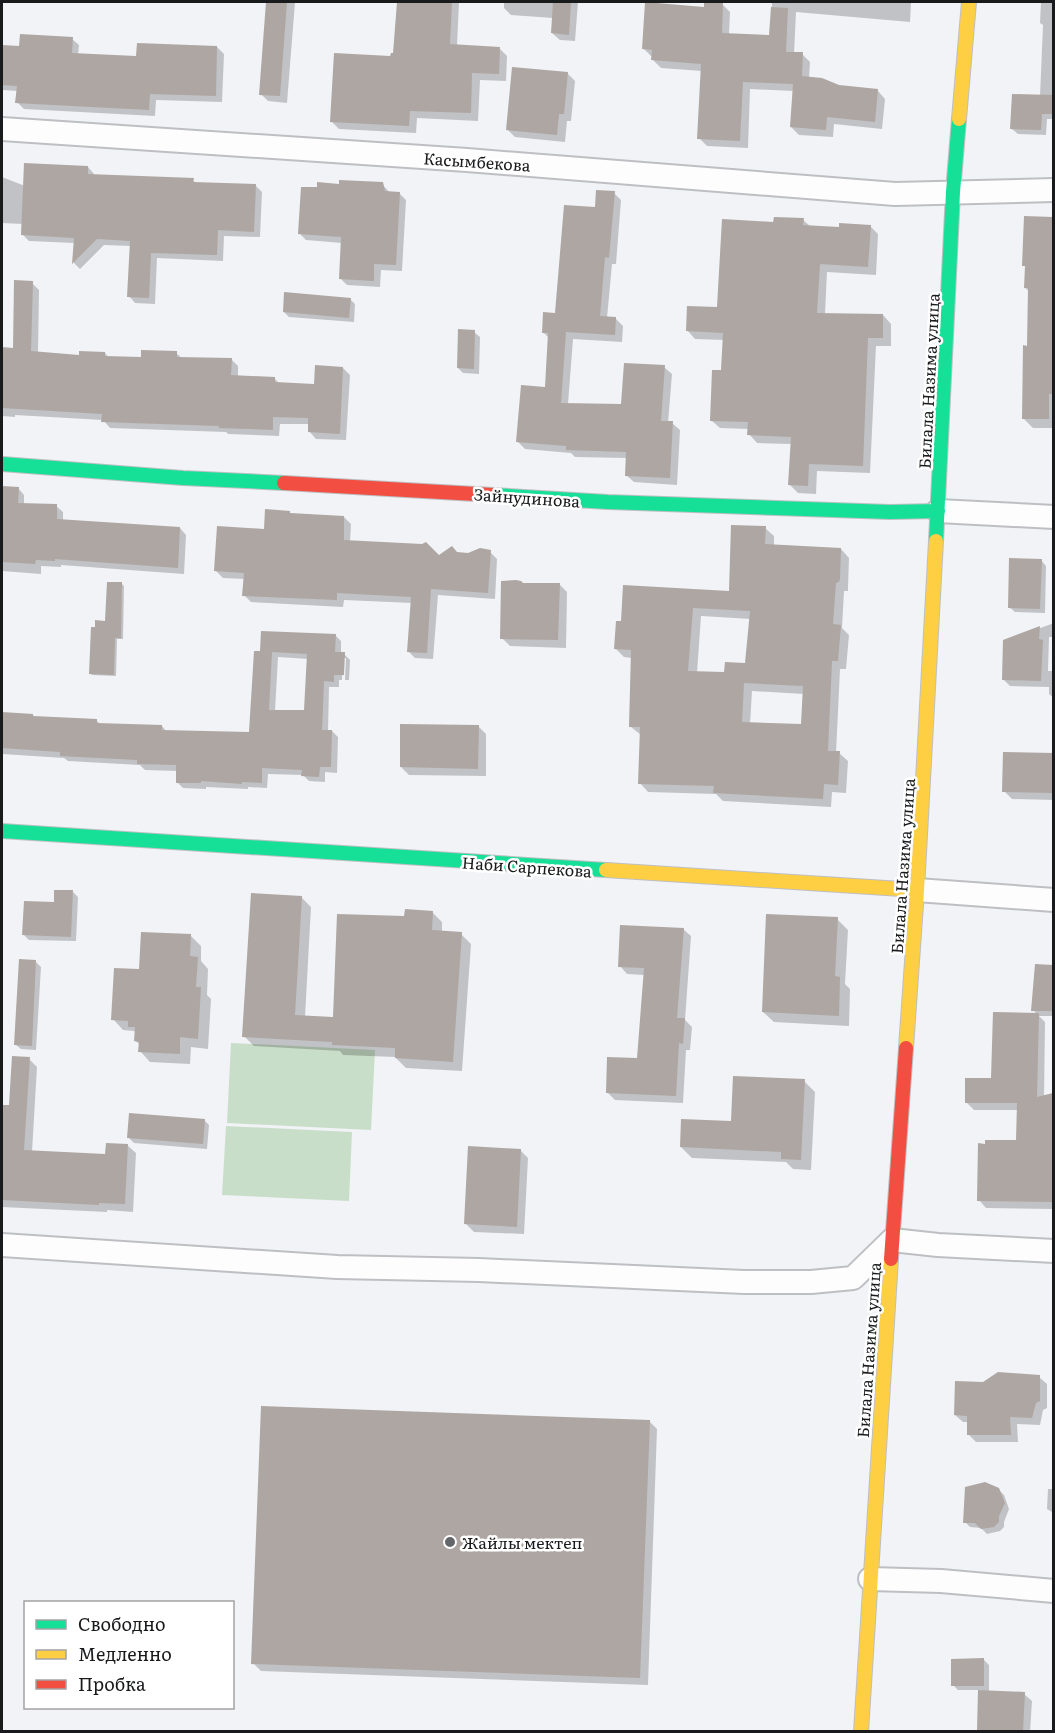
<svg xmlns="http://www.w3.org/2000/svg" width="1055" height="1733" font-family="Literata,serif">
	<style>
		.green { fill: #c9dec9 }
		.shadow { fill: #0003; fill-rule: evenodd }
		.building { fill: #aea6a2; fill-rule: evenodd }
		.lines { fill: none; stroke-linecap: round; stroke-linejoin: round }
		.street-casing { stroke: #bebfc2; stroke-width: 26 }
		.fast-casing { stroke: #bebfc2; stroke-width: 16 }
		.slow-casing { stroke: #bebfc2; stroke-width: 16 }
		.jam-casing { stroke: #bebfc2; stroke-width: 16 }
		.street { stroke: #fdfdfe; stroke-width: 22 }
		.fast { stroke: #16e098; stroke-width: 14 }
		.slow { stroke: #ffcf43; stroke-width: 14 }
		.jam { stroke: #f24e42; stroke-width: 14 }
		.poi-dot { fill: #656669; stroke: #fff; stroke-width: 2 }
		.labels { text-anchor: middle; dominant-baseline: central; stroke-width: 5; stroke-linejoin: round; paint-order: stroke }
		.street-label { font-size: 16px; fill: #191a1c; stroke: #fff }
		.poi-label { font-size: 16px; fill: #191a1c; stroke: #fff; text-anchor: start }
	</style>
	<rect width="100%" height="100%" fill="#f1f3f7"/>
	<path class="green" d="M231,1043L375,1050L371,1130L227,1123Z
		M226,1126L352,1132L349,1201L222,1195Z"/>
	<path class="shadow" d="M268,2H295L287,103L268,101L261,94Z
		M398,2H459L457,46L499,48L507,56L506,81L480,80L478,121L417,118L416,133L339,129L332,122L395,54Z
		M504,2H578L575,41L560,40L552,33L553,18L511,15L504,8Z
		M772,2H911L910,22L796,12L794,54H802L810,62L809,78L838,87L878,91L885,99L882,129L834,124L833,137L799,135L791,127L794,91L750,89L748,148L707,146L699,138L702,71L661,68L653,60V56H651L643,48L705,8L722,4L730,12L729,34L771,36Z
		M1041,2H1054V119H1047L1046,135L1018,134L1012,129L1040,96L1043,25L1040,23Z
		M72,39L79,45L78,55L138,57L217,47L224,54L222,102L156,100L155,116L24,109L17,102L18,91L2,90V47L20,48Z
		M567,73L575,81L571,121H567L565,142L515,137L507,129Z
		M88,167L94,174V176L193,180L196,183L256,186L262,192L260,237L224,236L223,261L157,258L155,304L135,303L129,296L131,246L104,245L80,269L74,263L75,243L29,241L22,234L23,224L2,223V177L25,186Z
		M382,184L390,193H399L406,200L402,271L381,270L380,287L347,285L340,278L342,243L306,240L299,233L340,185Z
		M614,193L621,200L616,264H612L607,318H615L623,326L622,342L573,339L568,404L622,406L664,367L672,374L668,423H672L680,430L677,485L634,482L626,475L627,458L575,457L571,453L525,449L517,441L546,389L549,338L543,332L556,315L596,209Z
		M1026,217L1054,219V428H1033L1023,418L1028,347L1029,291L1025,288L1026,268L1024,265Z
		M803,220L810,226L840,228L870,226L878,234L876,275L827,272L825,314L883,315L891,324V346H876L870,473L817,471L816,494L798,493L790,485L792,444L757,443L749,434V429L720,428L711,420L723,372L724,340L695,339L687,330L718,309L775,223Z
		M32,283L39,290L38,353L80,357L105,353L109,358H142L176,353L182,358L231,359L238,366V377L274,378L280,384L315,385L343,368L350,375L346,440L316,439L309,431L310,424H280L279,436L228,434L226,432L110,428L103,420L15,415V417L2,416V348L14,349Z
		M350,299L355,304L354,322L289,317L284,312Z
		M474,332L480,337L479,374L463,373L458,368Z
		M2,488H18L24,495V505L56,506L63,512V521L180,528L186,535L184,574L61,565V567L41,566V574L2,571Z
		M289,512L292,515L344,517L351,524L350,542L439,557L490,552L497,559L495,599L438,595L433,659L415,658L408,651L412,603L344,600L343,607L251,602L244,595L245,579L223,578L216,571Z
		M765,528L774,536V545L841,549L849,558L848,588V591H844L842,628L849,635L846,669H840L836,753H839L848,761L846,793L832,792L831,807L723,801L716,794L648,792L640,783L641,735L631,727L632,658L624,657L615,648L617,622L731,593ZM701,616L751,619L746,664L726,673H697ZM752,691L804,694L802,726L750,724Z
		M1041,560L1046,566L1045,613L1015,612L1009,607Z
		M122,584L124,586L123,639H117L116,676L92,675L90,673L97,629L107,622Z
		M559,584L567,592L566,648L510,646L502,638L523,585Z
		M1054,623V637H1049L1048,671H1054V698L1049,694V687L1010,686L1003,679L1005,641Z
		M335,635L341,641V654H344L350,660L349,680H345L346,658H343L342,680H339V687H329L328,731H332L338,737L337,773L325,772V782L309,781L303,775L268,774L267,788L248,787V789L206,787V789L183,788L177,782L178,771L145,770L140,765L68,761L64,758L2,754V713L33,715L35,718L96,720L100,724L162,726L166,731L250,733L255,653ZM278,657L308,659L305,712L275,711Z
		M478,726L486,734V776L409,775L401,767Z
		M1005,753L1054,754V800L1012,799L1004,791Z
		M73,892L78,897L76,941L29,940L23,934Z
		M301,897L311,907L305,1017L334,1018L405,918L432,912L442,922V932L461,934L471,944L462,1071L406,1068L395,1057L343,1055L340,1051L254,1046L244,1036Z
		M837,919L848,930L845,984L850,989L849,1026L774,1022L763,1012Z
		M683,929L691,936L685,1020L692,1027L690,1050H686L683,1103L615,1100L608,1093L639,1060L645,975L627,974L620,966Z
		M191,936L201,946V961L208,969L207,995L211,999L208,1049L191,1047L190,1064L150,1062L140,1051V1045L136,1041V1033L134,1031L123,1030L113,1019Z
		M36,962L41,967L36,1050L21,1049L15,1044Z
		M1053,966L1054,1016H1039L1045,1022L1044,1097L1054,1094V1209L986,1208L979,1200L1018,1142V1110H974L966,1102L993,1079L1037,1014L1033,1010Z
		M29,1059L37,1067L32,1152L107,1155L127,1145L136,1153L133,1212L107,1210V1212L2,1207V1106L10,1107Z
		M804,1081L815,1092L811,1170L793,1169L786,1162L692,1158L681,1147L732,1123Z
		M204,1120L209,1125L207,1149L134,1143L129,1138Z
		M520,1150L528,1158L524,1234L474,1232L466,1224Z
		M1039,1377L1047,1384V1408L1043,1410L1040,1425L1017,1424L1018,1442H976L968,1434V1422H963L955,1415L984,1384Z
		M649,1421L657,1429L648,1685L261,1671L253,1663Z
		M998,1489L1004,1495L1009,1509L1004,1522V1527L1000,1531L987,1534L981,1528L970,1527L965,1522Z
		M1048,1489H1054V1513L1047,1509Z
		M984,1660L989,1665V1692L1024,1694L1032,1701L1030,1732H978L980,1690H958L953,1685Z"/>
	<path class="building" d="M266,2H287L280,96L259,95Z
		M397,2H452L450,44L500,47L499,74L472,73L471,113L410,111L409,126L330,122L334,53L390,56L391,53H393Z
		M553,2H571L569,35L551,33Z
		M645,2L704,7V2H723L722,33L769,35L771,7L788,8L786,52H803L802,76L822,78L839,85L878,89L875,122L827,117L826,130L790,127L793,84L743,82L740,141L697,139L701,64L651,60L652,50L642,49Z
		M20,34L73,37L72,53L136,56L137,43L217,46L216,96L150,94L149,110L15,103L17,86L2,85V45L19,46Z
		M512,67L568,72L564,114H559L557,135L506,130Z
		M1012,94L1053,95V114H1042L1041,130L1010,129Z
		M24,163L88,166V174L194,178L193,182L256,184L254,232L218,230L217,255L151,253L149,298L127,297L130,241L97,239L72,264L74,238L21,235Z
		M339,180L383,182L385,191L400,192L396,265L374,264V281L339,279L341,237L298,234L301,187H317V182L339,184Z
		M596,190L615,191L609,258L605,257L600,316L616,317L615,335L566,332L561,403L621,404L624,363L665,365L661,421H673L670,478L625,476L626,452L566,450V446L516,442L521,385L545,387L548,333H542L543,312L555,313L564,205L595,207Z
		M1024,216L1053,217V394H1049V419H1022L1023,345L1027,346L1028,288H1024L1025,266H1022Z
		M774,217L804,218L803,225L839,227V223L871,225L868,267L820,264L817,313L883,314V338H868L863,466L809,464L808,486L788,485L791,437L747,435L748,422L710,421L712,370H721L723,333L686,331L687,306L717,307L722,219L773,222Z
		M14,280L33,281L31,351L79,355V351L105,352V356L141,357V350L177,351V357L232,358L231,375L275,377V382L314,384L315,365L343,367L340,434L308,432V418L273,417V430L219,428V426L101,422L102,414L2,408V347L13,348Z
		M284,292L351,298L349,318L283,312Z
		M458,329L475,330L474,369L457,368Z
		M2,486L19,487L18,503L57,504V519L180,527L178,568L55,559V561L36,560L35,564L2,562Z
		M265,509L290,511V513L344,516V540L422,544L426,542L439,555L452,546L457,552L468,553L480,548L491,550L488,593L431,589L427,653L407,652L411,597L337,593V600L242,596L244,573L214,571L217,526L264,529Z
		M731,525L766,526L765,544L841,548L840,579L839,582L836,583L833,624L841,625L838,661H832L828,751H840L838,785L824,784L823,799L713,793L714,786L638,784L640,727H629L631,650L614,649L616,621H621L623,585L729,591ZM693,608L750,611L745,663L725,662L724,672L688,671ZM744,683L803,686L801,724L742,722Z
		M1009,558L1042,559L1040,609L1008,608Z
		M516,580L521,581L523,583H560L558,640L500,639L501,581Z
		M107,582H122L121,638H115L114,675L89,674L91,627H95V620L105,621Z
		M1040,626L1039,639L1043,640L1041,681L1002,680L1003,640Z
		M261,631L336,634L335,652H345L344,675H334V682L324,681L322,730H332L331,767H320L319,777L301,776L302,770L262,768V783L242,782V784L201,781V783H176V765L137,764V760L60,756V752L2,748V712L33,714V716L97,719V723L162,725V730L249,732L254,651H262H260ZM272,652L307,654L304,710H269Z
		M400,724L479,725L478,769L400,767Z
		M1003,752L1053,753V793L1002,792Z
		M54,890H73L71,937L22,935L24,901L54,902Z
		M251,893L302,896L295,1015L333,1017L337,914L404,916L405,909L433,911L432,930L462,932L453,1062L395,1058V1048L332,1045V1042L242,1037Z
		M766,914L838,917L835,976L840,977L839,1016L762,1012Z
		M620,925L684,928L677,1018H685L683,1044L679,1043L676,1096L606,1093L607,1057L637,1058L644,968L618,967Z
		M141,932L191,934L190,956L198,957L196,987H201L198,1039L180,1037V1054L138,1052L139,1042L134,1041L135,1027H128V1021L111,1020L114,968L139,969Z
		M19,959L36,960L32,1046L14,1045Z
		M1035,964L1053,965L1052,1011H1031Z
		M993,1012L1039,1013L1037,1097L1053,1093V1202L977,1201L978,1143L985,1144V1140H1016L1017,1103H965V1078H991Z
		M12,1056L30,1057L24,1150L105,1154L106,1143L128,1144L125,1204L99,1203V1205L2,1200V1105H9Z
		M733,1076L805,1079L801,1160L781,1159V1152L680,1147L681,1119L731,1121Z
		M129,1113L205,1119L203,1144L127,1138Z
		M468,1146L521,1149L517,1227L464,1224Z
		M998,1372L1040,1375V1401L1036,1403L1032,1418L1010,1417L1011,1435H967V1416L954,1415L955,1381L983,1382Z
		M261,1406L650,1420L640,1678L251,1664Z
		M985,1482L999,1488L1005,1503L999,1516V1522L994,1527L981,1529L975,1523H963L965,1487Z
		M984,1658V1686H951V1659Z
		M978,1690L1025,1692L1023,1731H977Z"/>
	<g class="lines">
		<g class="street-casing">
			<path id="street" d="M2,129L467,160L895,194L1054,190
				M938,511L1054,517
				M917,890L1054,900
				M2,1245L337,1267L479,1270L744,1282H811L853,1278L892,1240L938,1245L1054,1251
				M870,1579L941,1581L1054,1591"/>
		</g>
		<g class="fast-casing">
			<path id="fast" d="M2,464L183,478L284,483
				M493,495L608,502L890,512L938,511
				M936,541L953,192L959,119
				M2,831L606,870"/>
		</g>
		<g class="slow-casing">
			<path id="slow" d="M959,119L969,2
				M606,870L917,890
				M906,1048L917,890L936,541
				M861,1732L891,1259"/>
		</g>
		<g class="jam-casing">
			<path id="jam" d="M284,483L493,495
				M891,1259L906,1048"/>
		</g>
		<use href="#street" class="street"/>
		<use href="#fast" class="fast"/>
		<use href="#slow" class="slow"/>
		<use href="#jam" class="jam"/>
	</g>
	<circle class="poi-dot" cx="450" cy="1542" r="6"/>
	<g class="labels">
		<g class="street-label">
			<text transform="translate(477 161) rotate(4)">Касымбекова</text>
			<text transform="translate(928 381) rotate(-87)">Билала Назима улица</text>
			<text transform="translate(527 497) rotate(4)">Зайнудинова</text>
			<text transform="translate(527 866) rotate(4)">Наби Сарпекова</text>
			<text transform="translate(902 866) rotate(-86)">Билала Назима улица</text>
			<text transform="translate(868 1350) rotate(-86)">Билала Назима улица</text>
		</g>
		<g class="poi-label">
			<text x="462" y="1542">Жайлы мектеп</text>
		</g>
	</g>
	<rect width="1055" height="1733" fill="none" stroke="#191a1c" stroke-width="6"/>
	<rect x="24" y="1601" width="210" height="108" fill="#ffffff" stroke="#a3a3a4" stroke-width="1.5"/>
	<rect x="36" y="1620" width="30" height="9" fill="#16e098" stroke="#a3a3a4" stroke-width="1.5"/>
	<text x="78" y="1631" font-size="18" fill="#191a1c">Свободно</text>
	<rect x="36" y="1650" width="30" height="9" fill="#ffcf43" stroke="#a3a3a4" stroke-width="1.5"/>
	<text x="78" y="1661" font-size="18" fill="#191a1c">Медленно</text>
	<rect x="36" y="1680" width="30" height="9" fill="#f24e42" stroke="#a3a3a4" stroke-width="1.5"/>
	<text x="78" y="1691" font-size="18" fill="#191a1c">Пробка</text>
</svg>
